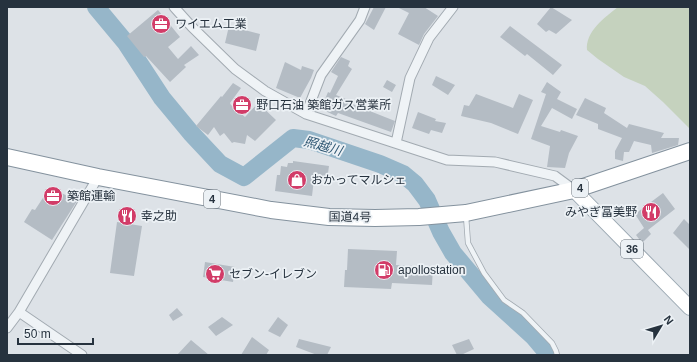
<svg xmlns="http://www.w3.org/2000/svg" width="697" height="362" font-family="Helvetica,'Noto Sans JP',sans-serif">
	<style>
		.green { fill: #c5d2be }
		.lines { fill: none; stroke-linecap: round; stroke-linejoin: round }
		.river { stroke: #96b6c9; stroke-width: 18 }
		.building { fill: #b4bcc4 }
		.lane-casing { stroke: #a2aab1; stroke-width: 6 }
		.street-casing { stroke: #a2aab1; stroke-width: 11 }
		.primary-casing { stroke: #9ca9b3; stroke-width: 16 }
		.highway-casing { stroke: #84929e; stroke-width: 18 }
		.lane { stroke: #eff3f6; stroke-width: 4.5 }
		.street { stroke: #eff3f6; stroke-width: 9 }
		.primary { stroke: #fff; stroke-width: 14 }
		.highway { stroke: #fff; stroke-width: 16 }
		.labels { text-anchor: middle; dominant-baseline: central; stroke-width: 3.5; stroke-linejoin: round; paint-order: stroke }
		.shield { fill: #ecf1f5; stroke: #616b75; stroke-width: 1 }
		.shield-label { font-size: 11px; font-weight: bold; fill: #26323e }
		.poi-label { font-size: 12px; fill: #26323e; stroke: #ecf1f5; text-anchor: start }
		.street-label { font-size: 12px; fill: #26323e; stroke: #ecf1f5 }
		.water-label { font-size: 13px; font-style: italic; fill: #2f5773; stroke: #ecf1f5 }
	</style>
	<rect width="100%" height="100%" fill="#dde2e7"/>
	<path class="green" d="M618,7H690V129L663,102L645,86L624,77L598,59L587,50C585,32 605,17 618,7Z"/>
	<g class="lines">
		<path class="river" d="M96,7L126,43L162,98L191,133L220,164L244,177L293,138L309,140L380,164L403,174L415,184L427,200L441,232L453,253L489,296L533,336L549,355"/>
	</g>
	<path class="building" d="M374,7H386L374,30L365,24Z
		M397,7H424L438,16L424,34L419,45L398,34L409,13Z
		M551,7L572,20L556,34L549,30L546,32L537,24Z
		M158,10L180,37L168,47L178,59L191,46L199,55L184,65L186,67L170,82L146,56L144,57L127,36Z
		M229,26L260,34L256,51L225,43Z
		M510,26L562,65L553,75L527,54L525,56L500,37Z
		M341,57L350,61L348,66L352,69L336,95L353,102L352,104L395,121L391,132L338,113L336,116L321,109L328,92L330,93L338,76L331,72Z
		M285,62L301,70L302,66L314,70L311,78L300,98L276,88Z
		M436,76L455,85L448,95L432,85Z
		M387,80L396,85L392,92L383,87Z
		M547,82L561,92L557,99L577,109L572,119L552,108L541,126L560,132L561,130L578,136L569,153L565,168L547,167L550,146L531,139L546,94L541,92Z
		M233,83L241,88L230,103L231,105L245,117L258,103L276,120L255,141L247,135L245,144L234,142L232,143L224,133L220,136L214,127L208,135L196,126L221,96L222,97Z
		M476,94L513,108L519,94L533,100L518,134L491,123L461,116L464,105L469,106Z
		M585,98L606,108L604,113L627,128L629,124L664,133L661,138H679L678,145L652,153L651,145L634,141L629,152H624L623,161L615,159V151L622,138L598,129V124L576,115Z
		M418,112L436,119L435,121L446,123L442,133L431,130L429,134L412,128Z
		M293,161L329,166L327,180L314,179L312,196L275,191L277,175H280L281,166L287,167L288,163H293Z
		M50,187L77,201L52,240L24,222L32,209L35,210Z
		M663,193L675,209L648,230L651,234L642,243L636,235L644,228L635,214Z
		M684,219L690,225V250L673,233Z
		M117,222L142,226L134,276L110,273Z
		M348,249L397,251L396,265L433,267L432,285L392,283L391,289L344,287L345,270H347Z
		M205,262L235,267L233,282L203,277Z
		M177,308L183,315L173,321L169,315Z
		M222,317L233,325L216,336L208,327Z
		M278,317L288,325L280,337L268,331Z
		M252,337L269,350L266,355H241Z
		M299,339L331,347L327,355H317L296,347Z
		M469,339L474,349L461,355H457L452,345Z
		M191,340L209,355H177Z"/>
	<g class="lines">
		<g class="lane-casing">
			<path id="lane" d="M466,216L468,243L484,273L504,300L523,313L552,343L556,351L557,355"/>
		</g>
		<g class="street-casing">
			<path id="street" d="M174,7L192,27L235,69L265,91L306,114L447,160L495,162L555,176L574,190
				M306,114L321,75L360,20L365,7
				M396,143L410,78L429,38L453,7
				M19,312L82,355
				M7,328L19,312L98,177"/>
		</g>
		<g class="primary-casing">
			<path id="primary" d="M574,190L690,308"/>
		</g>
		<g class="highway-casing">
			<path id="highway" d="M7,157L98,177L271,210L329,217L375,218L419,217L466,213L574,190L690,151"/>
		</g>
		<use href="#lane" class="lane"/>
		<use href="#street" class="street"/>
		<use href="#primary" class="primary"/>
		<use href="#highway" class="highway"/>
	</g>
	<defs>
		<g id="office-disc" transform="scale(1)"><circle r="9.5" fill="#d23c68" stroke="#ecf1f5"/><path d="M-6-3h4V-5.5h4V-3h4V5H-6ZM-1-4.5V-3h2v-1.5ZM-6 0V1H6V0Z" fill="#fff"/></g>
		<g id="shop-disc" transform="scale(1)"><circle r="9.5" fill="#d23c68" stroke="#ecf1f5"/><path d="M-5-2.5h2.3a2.7 3.5 0 0 1 5.4 0H5L5.5 6h-11ZM-1.5-2.5h3a1.5 2.3 0 0 0-3 0Z" fill="#fff"/></g>
		<g id="restaurant-disc" transform="scale(1)"><circle r="9.5" fill="#d23c68" stroke="#ecf1f5"/><path d="M-5-6h1v4h1v-4h1v4h1v-4h1v5L-1.5 .5V6h-2V.5L-5-1ZM5-6V6H3V1.5H1.5Q1.5-4 5-6Z" fill="#fff"/></g>
		<g id="fuel-disc" transform="scale(1)"><circle r="9.5" fill="#d23c68" stroke="#ecf1f5"/><path d="M-5.5-6h7V0h2V4h1.3V-2.5L3-4.5l.8-.8L6-3V5H2.5V1h-1V6h-7ZM-4.2-4.7v3.2H.2V-4.7Z" fill="#fff"/></g>
		<g id="supermarket-disc" transform="scale(1)"><circle r="9.5" fill="#d23c68" stroke="#ecf1f5"/><path d="M-6-5.5h2.5l.6 2H6L4.5 2H-2.5L-4.4-4H-6ZM-1.5 3.2a1.3 1.3 0 1 0 .1 0ZM3 3.2a1.3 1.3 0 1 0 .1 0Z" fill="#fff"/></g>
	</defs>
	<g fill-rule="evenodd">
		<use href="#office-disc" x="161" y="24"/>
		<use href="#office-disc" x="242" y="105"/>
		<use href="#shop-disc" x="297" y="180"/>
		<use href="#office-disc" x="53" y="196"/>
		<use href="#restaurant-disc" x="651" y="212"/>
		<use href="#restaurant-disc" x="127" y="216"/>
		<use href="#fuel-disc" x="384" y="270"/>
		<use href="#supermarket-disc" x="215" y="274"/>
	</g>
	<g class="labels">
		<g class="shield">
			<rect x="572" y="179" width="16" height="18" rx="3"/>
			<rect x="204" y="190" width="16" height="18" rx="3"/>
			<rect x="621" y="240" width="22" height="18" rx="3"/>
		</g>
		<g class="shield-label">
			<text x="580" y="188">4</text>
			<text x="212" y="199">4</text>
			<text x="632" y="249">36</text>
		</g>
		<g class="poi-label">
			<text x="175" y="24">ワイエム工業</text>
			<text x="256" y="105">野口石油 築館ガス営業所</text>
			<text x="311" y="180">おかってマルシェ</text>
			<text x="67" y="196">築館運輸</text>
			<text x="637" y="212" text-anchor="end">みやぎ冨美野</text>
			<text x="141" y="216">幸之助</text>
			<text x="398" y="270">apollostation</text>
			<text x="229" y="274">セブン-イレブン</text>
		</g>
		<g class="street-label">
			<text transform="translate(350 217) rotate(1)">国道4号</text>
		</g>
		<g class="water-label">
			<text transform="translate(323 146) rotate(16)">照越川</text>
		</g>
	</g>
	<rect width="697" height="362" fill="none" stroke="#26323e" stroke-width="16"/>
	<g transform="translate(661 326) rotate(52)" stroke="#ecf1f5" stroke-width="3" paint-order="stroke">
	<path d="M0-3L7 15L0 10L-7 15Z" fill="#26323e"/>
	<text y="-6" font-size="11" font-weight="bold" text-anchor="middle" fill="#26323e">N</text>
	</g>
	<path d="M18 338v6h75v-6" fill="none" stroke="#26323e" stroke-width="2"/>
	<text x="24" y="338" font-size="12" fill="#26323e" stroke="#ecf1f5" stroke-width="3" paint-order="stroke">50 m</text>
</svg>
